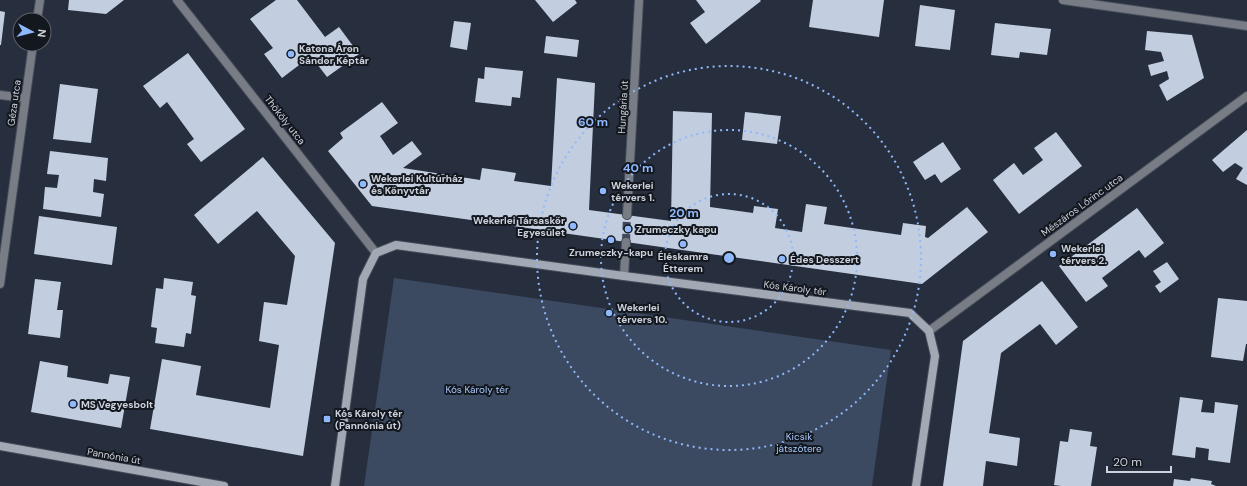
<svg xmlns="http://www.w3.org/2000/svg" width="1247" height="486" font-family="'DM Sans',sans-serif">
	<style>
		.green { fill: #3b4961 }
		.building { fill: #c2cee0 }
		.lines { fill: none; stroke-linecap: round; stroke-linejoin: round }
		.street-tunnel { stroke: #404756; stroke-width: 8; stroke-dasharray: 8 4; stroke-linecap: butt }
		.street-casing { stroke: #454c5a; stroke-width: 10 }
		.secondary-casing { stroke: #454c5a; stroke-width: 10 }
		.street { stroke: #787d85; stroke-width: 8 }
		.secondary { stroke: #a2a9b5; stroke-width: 8 }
		.ring { fill: none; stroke: #8fb8fd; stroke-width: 2; stroke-dasharray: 2 4 }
		.poi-dot { fill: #8fb8fd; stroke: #13171e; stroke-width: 1.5 }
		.labels { text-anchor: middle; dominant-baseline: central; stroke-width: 4; stroke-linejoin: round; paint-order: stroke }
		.poi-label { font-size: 10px; font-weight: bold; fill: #ccd1db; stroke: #13171e; text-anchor: start }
		.street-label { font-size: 10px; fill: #ccd1db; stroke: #13171e }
		.park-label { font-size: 10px; fill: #a7c7fa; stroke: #13171e }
		.centre { fill: #8fb8fd; stroke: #13171e; stroke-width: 2 }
		.ring-label { font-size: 12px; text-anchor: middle; font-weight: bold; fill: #8fb8fd; stroke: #13171e; stroke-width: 4; stroke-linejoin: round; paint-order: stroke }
	</style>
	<rect width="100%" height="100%" fill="#272f3e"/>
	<path class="green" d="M394,278L891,350L872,486H364Z"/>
	<path class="building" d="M69,0H124L106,14L68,10Z
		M276,0H297L325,37L339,27L359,54L327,77L311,56L282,78L264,54L273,48L250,19Z
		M535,0H575L577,3L553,22Z
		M696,0H760L761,1L706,44L690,23L705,12Z
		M813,0H884L879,37L809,27Z
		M920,5L955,10L950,50L915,46Z
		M0,11L5,12L1,45H0Z
		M454,21L471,23L467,50L450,47Z
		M995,23L1051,29L1047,55L1020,52L1019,58L991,55Z
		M1147,31L1192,35L1204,78L1167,101L1159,85L1169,79L1167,71L1151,76L1148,65L1164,61L1161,52L1145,50Z
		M546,36L579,40L577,57L544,53Z
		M188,53L245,129L201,162L187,144L194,139L167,102L160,108L143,86Z
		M485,67L523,71L520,98L512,97L511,106L475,102L478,78L484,79Z
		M557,78L595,83L589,210L671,221L673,111L712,113L710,207L753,213L754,206L778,209L775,228L802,232L806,204L827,207L824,224L901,235L903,223L926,226L925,237L928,238L967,207L988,232L922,284L372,206L328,151L343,138L340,133L382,102L398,123L380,136L393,155L412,141L422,154L403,168L480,180L482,168L516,173L514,181L551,186Z
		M60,84L98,89L91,143L53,139Z
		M745,112L781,116L777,144L742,140Z
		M1247,130V185L1236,179L1243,168L1235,163L1223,172L1212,160Z
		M1056,132L1082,166L1019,214L993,180L1014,163L1023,175L1043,160L1034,148Z
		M943,142L961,169L941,183L935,174L925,180L913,162Z
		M50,151L108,158L106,181L94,179L93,192L104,194L101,217L43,209L45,187L57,188L59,175L47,174Z
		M263,157L335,243L303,456L150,429L162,359L201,366L196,395L270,408L279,345L259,341L264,302L287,305L295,256L257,211L218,244L194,215Z
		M1137,208L1164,243L1145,258L1139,250L1102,278L1108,286L1086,302L1059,266Z
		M39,216L117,227L112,265L34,254Z
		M1167,262L1179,279L1160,293L1155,286L1161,282L1153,271Z
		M164,278L193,282L191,295L196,296L191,334L186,333L184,347L155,343L157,328L151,327L156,288L163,289Z
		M35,279L61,282L57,310H63L60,338L28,334Z
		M1042,281L1078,327L1056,345L1040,324L1001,353L989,433L1020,438L1017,466L986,461L983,486H943L963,341Z
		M1218,298L1247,301V344H1246L1243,361L1211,357Z
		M40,361L68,366L67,377L108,384L110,374L130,377L121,428L31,412Z
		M1180,397L1203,400L1201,412L1214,413L1215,402L1238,405L1230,463L1208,460L1209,449L1196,447L1195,458L1172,455Z
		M1070,429L1092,432L1090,446L1097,447L1091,486H1061L1054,485L1060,441L1068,442Z
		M1191,478L1212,481L1211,484L1216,486H1173L1174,479L1190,481Z"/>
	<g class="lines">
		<path class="street-tunnel" d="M626,242L627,215"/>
		<g class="street-casing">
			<path id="street" d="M177,0L376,253
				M1063,0L1247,26
				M37,20L40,0
				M0,95L25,98
				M627,215L639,0
				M624,276L626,242
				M0,284L33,44
				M929,331L1247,96"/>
		</g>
		<g class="secondary-casing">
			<path id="secondary" d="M0,446L224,486
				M335,486L363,279L376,253L396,245L624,276L910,313L929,331L935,356L916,486"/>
		</g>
		<use href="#street" class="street"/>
		<use href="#secondary" class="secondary"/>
	</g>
	<g class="ring">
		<circle cx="729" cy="258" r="64"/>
		<circle cx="729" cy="258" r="128"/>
		<circle cx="729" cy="258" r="192"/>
	</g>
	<g class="poi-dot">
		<circle cx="291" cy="54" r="4"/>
		<circle cx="363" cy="184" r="4"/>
		<circle cx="603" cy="191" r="4"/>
		<circle cx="573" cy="226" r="4"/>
		<circle cx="628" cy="229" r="4"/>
		<circle cx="611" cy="240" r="4"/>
		<circle cx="683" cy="244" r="4"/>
		<circle cx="1053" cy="254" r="4"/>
		<circle cx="782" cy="259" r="4"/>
		<circle cx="609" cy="313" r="4"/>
		<circle cx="73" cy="404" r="4"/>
		<rect x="323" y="415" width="8" height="8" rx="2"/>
	</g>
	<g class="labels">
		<g class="poi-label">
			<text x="299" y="48">Katona Áron<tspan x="299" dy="12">Sándor Képtár</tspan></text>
			<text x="371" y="178">Wekerlei Kultúrház<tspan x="371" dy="12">és Könyvtár</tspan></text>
			<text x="611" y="185">Wekerlei<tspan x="611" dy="12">térvers 1.</tspan></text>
			<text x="565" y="220" text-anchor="end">Wekerlei Társaskör<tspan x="565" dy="12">Egyesület</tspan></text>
			<text x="636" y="229">Zrumeczky kapu</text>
			<text x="1061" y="248">Wekerlei<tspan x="1061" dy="12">térvers 2.</tspan></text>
			<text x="611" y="252" text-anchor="middle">Zrumeczky-kapu</text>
			<text x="683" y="256" text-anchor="middle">Éléskamra<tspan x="683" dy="12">Étterem</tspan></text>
			<text x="790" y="259">Édes Desszert</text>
			<text x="617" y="307">Wekerlei<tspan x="617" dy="12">térvers 10.</tspan></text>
			<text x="81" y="404">MS Vegyesbolt</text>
			<text x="335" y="413">Kós Károly tér<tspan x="335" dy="12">(Pannónia út)</tspan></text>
		</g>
		<g class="street-label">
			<text transform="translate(14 103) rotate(-82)">Géza utca</text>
			<text transform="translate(623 107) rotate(-87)">Hungária út</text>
			<text transform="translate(285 120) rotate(52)">Thököly utca</text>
			<text transform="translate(1082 205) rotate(-36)">Mészáros Lőrinc utca</text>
			<text transform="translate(795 288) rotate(7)">Kós Károly tér</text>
			<text transform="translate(114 456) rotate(10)">Pannónia út</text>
		</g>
		<g class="park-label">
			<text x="477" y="389">Kós Károly tér</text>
			<text x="799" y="436">Kicsik<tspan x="799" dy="12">játszótere</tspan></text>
		</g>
	</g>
	<circle cx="729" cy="258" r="6" class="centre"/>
	<g class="ring-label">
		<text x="593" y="126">60 m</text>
		<text x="638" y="172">40 m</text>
		<text x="684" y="217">20 m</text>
	</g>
	<g transform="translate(32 32) rotate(97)"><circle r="19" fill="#13171e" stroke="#5d616a"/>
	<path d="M0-3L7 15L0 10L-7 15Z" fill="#8fb8fd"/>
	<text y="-6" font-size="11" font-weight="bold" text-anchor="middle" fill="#ccd1db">N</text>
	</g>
	<path d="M1107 466v6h64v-6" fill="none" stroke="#ccd1db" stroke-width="2"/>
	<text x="1113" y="466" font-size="12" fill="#ccd1db" stroke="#13171e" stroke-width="3" paint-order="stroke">20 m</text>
</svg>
